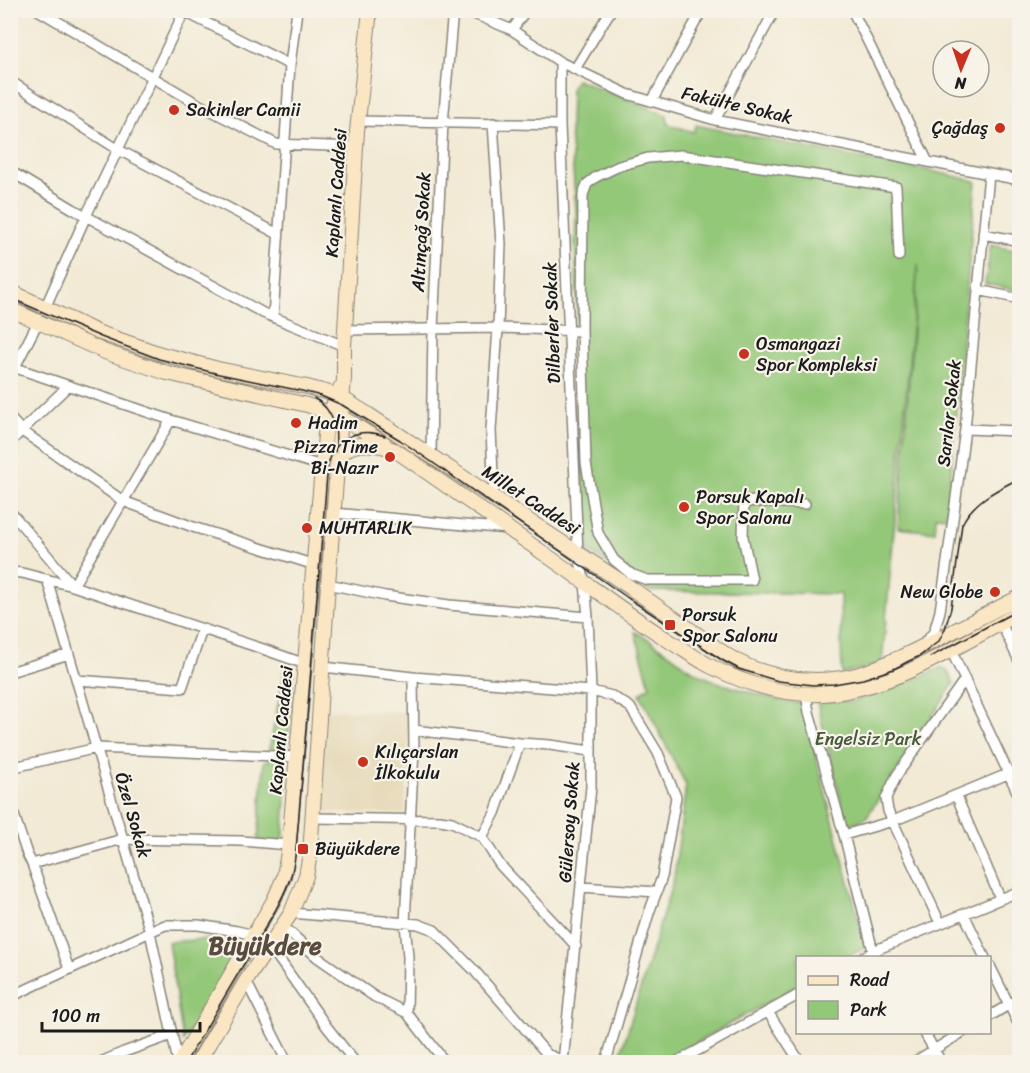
<svg xmlns="http://www.w3.org/2000/svg" width="1030" height="1073" font-family="Sriracha,sans-serif">
	<style>
		.built { fill: #e7daba }
		.green { fill: #94c879; stroke: #58724a; stroke-width: 1.5 }
		.lines { fill: none; stroke-linecap: round; stroke-linejoin: round }
		.minor-casing { stroke: #878378; stroke-width: 12 }
		.secondary-casing { stroke: #878378; stroke-width: 16 }
		.minor { stroke: #fff; stroke-width: 9 }
		.secondary { stroke: #fbe6c4; stroke-width: 14 }
		.tram { stroke: #1c1c1c; stroke-width: 1.5 }
		.poi-dot { fill: #c8321e; stroke: #f7f3e8; stroke-width: 2 }
		.labels { text-anchor: middle; dominant-baseline: central; stroke-width: 4.5; stroke-linejoin: round; paint-order: stroke }
		.street-label { font-size: 18px; fill: #1c1c1c; stroke: #f7f3e8 }
		.poi-label { font-size: 18px; fill: #1c1c1c; stroke: #f7f3e8; text-anchor: start }
		.park-label { font-size: 18px; fill: #46583d; stroke: #f7f3e8 }
		.district-label { font-size: 24px; font-weight: bold; fill: #594b40; stroke: #f7f3e8 }
	</style>
	<rect width="100%" height="100%" fill="#f7f3e8"/>
	<filter id="ink" filterUnits="userSpaceOnUse"><feTurbulence type="fractalNoise" baseFrequency=".0167" numOctaves="2"/><feDisplacementMap in="SourceGraphic" scale="12" xChannelSelector="R" yChannelSelector="G"/><feConvolveMatrix kernelMatrix="1 2 1 2 8 2 1 2 1" color-interpolation-filters="sRGB"/></filter>
	<filter id="wash" filterUnits="userSpaceOnUse"><feTurbulence type="fractalNoise" baseFrequency=".008" numOctaves="4" result="noise"/><feDisplacementMap in="SourceGraphic" scale="24" xChannelSelector="R" yChannelSelector="G"/><feGaussianBlur stdDeviation="1.35" result="paint"/><feColorMatrix in="noise" values="0 0 0 0 0 0 0 0 0 0 0 0 0 0 0 0 0 1.4 0 .05"/><feComposite in="paint" operator="in"/></filter>
	<g filter="url(#wash)">
		<rect width="100%" height="100%" fill="#f2ead5"/>
		<path class="built" d="M320,710L410,712L405,814L316,812Z"/>
		<path class="green" d="M576,79L667,115L668,124L694,132L696,125L887,164L927,170L976,181L947,517L936,516L935,532L898,528L918,264L882,663L842,674L840,594L649,591L587,550L581,467L575,242L576,210L570,130L571,88Z
			M991,245L1019,251V291L985,284Z
			M635,632L648,639L698,674L722,684L785,702L802,703L866,947L847,957L798,958L797,986L662,1062H623L620,1056L674,878L686,785L640,694L650,686Z
			M942,667L948,672L954,683L866,818L847,826L817,702L837,701L852,702L899,686Z
			M285,671L294,673L287,754L269,750Z
			M275,758L288,767L283,845L258,842L264,761Z
			M209,939L240,947L202,1013L183,1041L168,942Z"/>
	</g>
	<g filter="url(#ink)">
		<g class="lines">
			<g class="minor-casing">
				<path id="minor" d="M38,10L198,104L276,144L356,147
					M181,10L290,65
					M465,10L512,30L560,62L627,94L715,120L1020,180
					M852,10L928,162
					M512,30L526,10
					M560,62V125L578,553L585,583L588,617L591,691V787L563,1062
					M575,69L611,10
					M10,81L119,150L278,234
					M652,101L702,10
					M715,120L775,10
					M358,121L560,125
					M493,123L501,244L498,328L491,430L494,497
					M10,171L73,209L263,313L344,346
					M983,234L1020,241
					M978,290L1020,299
					M45,308L86,216L185,10
					M273,317L290,65L297,10
					M345,330L498,328L582,331L583,195L587,184L596,177L619,166L648,158L681,155L896,187L899,256
					M582,331L586,463L598,533L614,560L631,574L647,580H752L743,537L744,501L805,504
					M10,366L171,420L325,467
					M15,367L38,322
					M10,418L22,431L123,501L196,528L315,565
					M965,429L1020,431
					M10,442L68,386
					M431,456L433,329L443,123L453,10
					M10,511L73,586
					M334,513L508,529
					M10,572L22,573L73,586L263,649L305,664
					M47,579L150,932L178,1062
					M328,584L385,596L449,605L588,617
					M73,586L171,420
					M1001,623L1020,663
					M925,642L934,632L940,611L955,505L965,429L989,174
					M951,650L1020,798
					M323,667L413,677L591,691L612,696L630,707L658,753L676,797L662,877L649,913L606,1062
					M10,672L69,654
					M77,680L182,688L202,630
					M806,694L809,712L844,835L873,951L877,958
					M414,730L520,743L550,745L590,751
					M10,768L97,748L297,757
					M956,795L1000,898
					M10,803L27,854L32,864L69,969
					M313,818L440,820L452,822L482,837L500,865L576,946
					M844,835L893,821L1020,769
					M482,837L495,813L520,743
					M32,864L123,839L241,841L289,845
					M581,887L657,892
					M291,913L418,924L434,930L473,969L547,1054L563,1061
					M964,914L985,958
					M940,923L888,811L886,798L897,775L965,679
					M283,926L317,957L375,997L407,1013L445,1062
					M269,945L327,1027L355,1062
					M862,958L878,949L1020,891
					M990,966L1020,1027
					M246,981L287,1062
					M10,997L165,925H198L237,931L254,935
					M768,1012L800,1062
					M407,1013L408,957L405,923L414,749L413,677
					M990,1016L1020,998
					M924,1032L941,1062
					M101,1062L124,1052L172,1035
					M677,1062L798,995
					M914,1062L963,1032"/>
			</g>
			<g class="secondary-casing">
				<path id="secondary" d="M10,291L97,332L161,354L218,369L307,387L337,395L369,415L631,588L728,656C761,676 803,684 842,678C863,675 882,665 901,657C942,638 980,617 1020,597
					M10,309L105,352L167,373L307,405L341,417L384,443
					M338,460C340,457 341,454 344,452C355,440 381,445 395,450C450,488 505,526 559,564C596,590 633,618 671,642C684,650 697,659 710,666C747,685 791,698 833,693C901,685 959,644 1020,613
					M180,1062L274,900L284,877L289,845L326,423L340,388
					M198,1062L246,981L291,913L306,876L310,854L328,584L344,378V346L357,131L370,10"/>
			</g>
			<use href="#minor" class="minor"/>
			<use href="#secondary" class="secondary"/>
			<path class="tram" d="M10,298L101,337L159,359L219,374L302,391L321,396L342,405L400,440L628,598L722,660L739,669L778,681L813,685L834,684L863,679L894,669L909,661L920,656L939,641L945,629L951,608L962,524C974,500 997,490 1020,478
				M314,398C334,410 338,429 335,452
				M930,657L1020,609
				M186,1062L275,911C287,889 293,875 296,850L328,463C331,457 334,448 340,443C353,431 370,430 385,436"/>
		</g>
	</g>
	<g class="poi-dot">
		<circle cx="174" cy="110" r="6"/>
		<circle cx="1000" cy="128" r="6"/>
		<circle cx="744" cy="354" r="6"/>
		<circle cx="296" cy="423" r="6"/>
		<circle cx="390" cy="457" r="6"/>
		<circle cx="684" cy="507" r="6"/>
		<circle cx="307" cy="528" r="6"/>
		<circle cx="995" cy="592" r="6"/>
		<rect x="664" y="619" width="12" height="12" rx="3"/>
		<circle cx="363" cy="762" r="6"/>
		<rect x="297" y="843" width="12" height="12" rx="3"/>
	</g>
	<g class="labels">
		<g class="street-label">
			<text transform="translate(737 105) rotate(13)">Fakülte Sokak</text>
			<text transform="translate(336 193) rotate(-86)">Kaplanlı Caddesi</text>
			<text transform="translate(421 232) rotate(-87)">Altınçağ Sokak</text>
			<text transform="translate(552 323) rotate(-92)">Dilberler Sokak</text>
			<text transform="translate(949 413) rotate(-84)">Sarılar Sokak</text>
			<text transform="translate(531 500) rotate(33)">Millet Caddesi</text>
			<text transform="translate(281 730) rotate(-85)">Kaplanlı Caddesi</text>
			<text transform="translate(133 815) rotate(74)">Özel Sokak</text>
			<text transform="translate(569 822) rotate(-86)">Gülersoy Sokak</text>
		</g>
		<g class="poi-label">
			<text x="186" y="110">Sakinler Camii</text>
			<text x="988" y="128" text-anchor="end">Çağdaş</text>
			<text x="756" y="344">Osmangazi<tspan x="756" dy="21">Spor Kompleksi</tspan></text>
			<text x="308" y="423">Hadim</text>
			<text x="378" y="447" text-anchor="end">Pizza Time<tspan x="378" dy="21">Bi-Nazır</tspan></text>
			<text x="696" y="497">Porsuk Kapalı<tspan x="696" dy="21">Spor Salonu</tspan></text>
			<text x="319" y="528">MUHTARLIK</text>
			<text x="983" y="592" text-anchor="end">New Globe</text>
			<text x="682" y="615">Porsuk<tspan x="682" dy="21">Spor Salonu</tspan></text>
			<text x="375" y="752">Kılıçarslan<tspan x="375" dy="21">İlkokulu</tspan></text>
			<text x="315" y="849">Büyükdere</text>
		</g>
		<g class="park-label">
			<text x="868" y="739">Engelsiz Park</text>
		</g>
		<g class="district-label">
			<text x="265" y="946">Büyükdere</text>
		</g>
	</g>
	<rect width="1030" height="1073" fill="none" stroke="#f7f3e8" stroke-width="36"/>
	<rect x="796" y="956" width="195" height="78" fill="#f7f3e8" stroke="#9f9d96" stroke-width="1.5"/>
	<rect x="808" y="976" width="30" height="9" fill="#fbe6c4" stroke="#9f9d96" stroke-width="1.5"/>
	<text x="850" y="986" font-size="18" fill="#1c1c1c">Road</text>
	<rect x="808" y="1001" width="30" height="18" fill="#94c879" stroke="#9f9d96" stroke-width="1.5"/>
	<text x="850" y="1016" font-size="18" fill="#1c1c1c">Park</text>
	<g transform="translate(961 69) rotate(182)"><circle r="28" fill="#f7f3e8" stroke="#9f9d96" stroke-width="1.5"/>
	<path d="M0-4.5L10 22L0 15L-10 22Z" fill="#c8321e"/>
	<text y="-9" font-size="16" font-weight="bold" text-anchor="middle" fill="#1c1c1c">N</text>
	</g>
	<path d="M42 1022v9h158v-9" fill="none" stroke="#1c1c1c" stroke-width="3"/>
	<text x="51" y="1022" font-size="18" fill="#1c1c1c" stroke="#f7f3e8" stroke-width="4.5" paint-order="stroke">100 m</text>
</svg>
